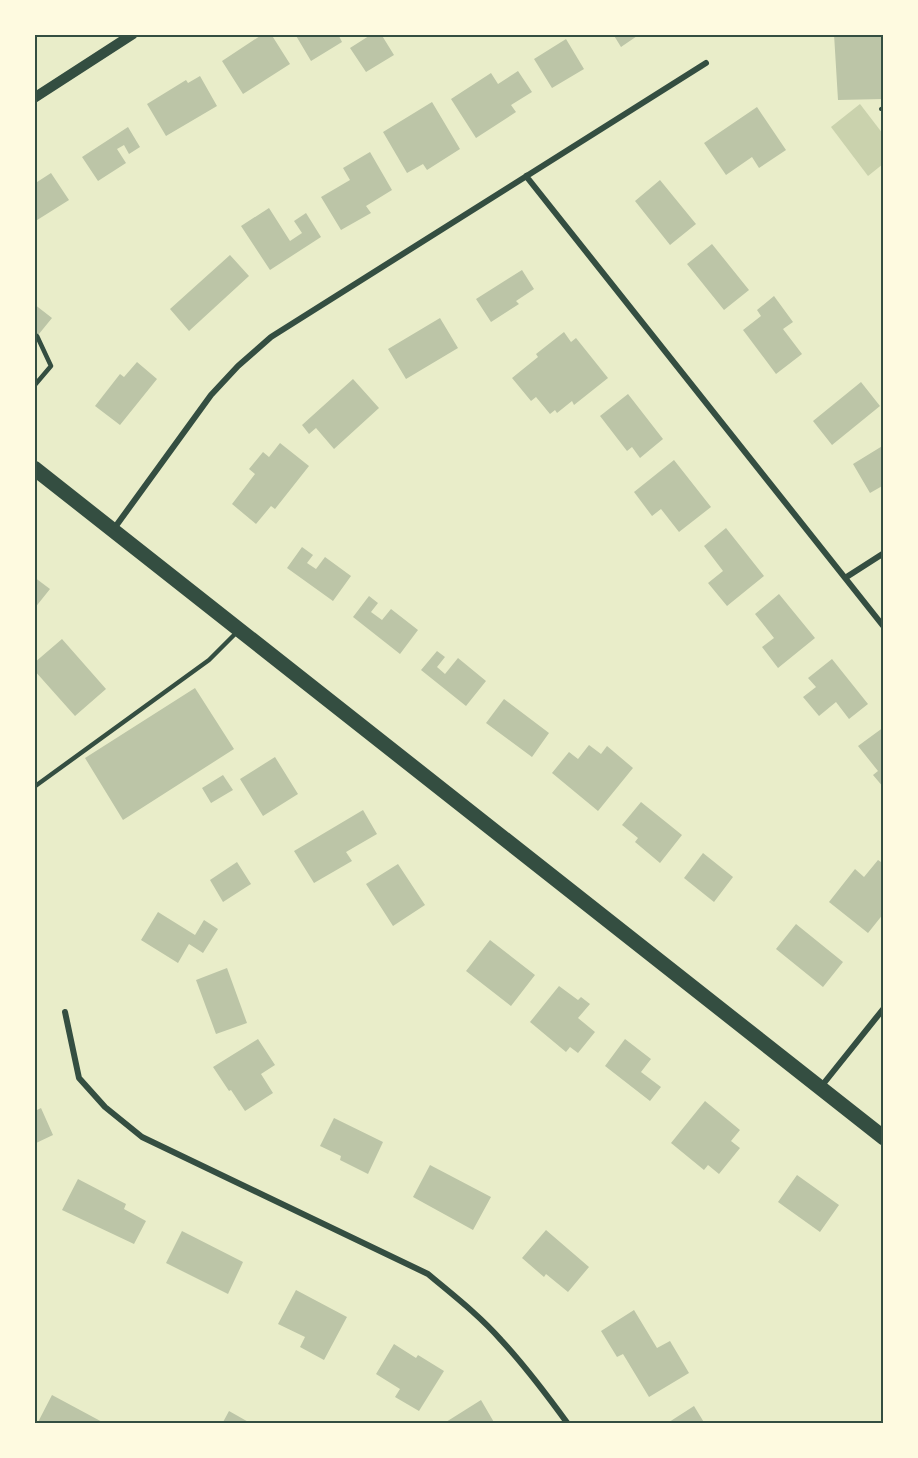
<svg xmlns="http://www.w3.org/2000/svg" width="918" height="1458" font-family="Helvetica,sans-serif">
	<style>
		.green { fill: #cad2ad }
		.building { fill: #bcc5a7 }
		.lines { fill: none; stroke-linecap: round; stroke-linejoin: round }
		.path { stroke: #344e41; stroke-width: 4 }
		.service { stroke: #344e41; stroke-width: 4.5 }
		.minor { stroke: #344e41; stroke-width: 6 }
		.tertiary { stroke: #344e41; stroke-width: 10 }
		.primary { stroke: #344e41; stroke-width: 15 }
		.neatline { fill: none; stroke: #344e41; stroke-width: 2 }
	</style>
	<rect width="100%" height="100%" fill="#e9edc9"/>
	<path class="green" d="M860,104L883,134V164L868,176L831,127Z"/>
	<path class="building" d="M263,34H271L290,64L243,94L222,61Z
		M295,34H338L342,42L311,61Z
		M372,34H381L394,55L366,72L350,48Z
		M613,34H640L621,47Z
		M834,34H882L884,99L838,100Z
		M566,39L584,69L552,88L534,59Z
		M518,71L532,92L511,105L516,112L476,138L451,99L491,73L498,84Z
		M200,76L217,106L166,136L147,104L186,80L188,83Z
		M432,102L460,149L427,170L423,164L407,173L383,132Z
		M757,107L786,150L759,168L752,157L726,175L704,143Z
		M128,127L140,147L129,154L124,145L117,149L126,163L98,181L82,157Z
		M370,152L392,190L366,206L371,213L341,230L321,197L350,180L343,168Z
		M51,173L69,200L34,222V184Z
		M660,180L696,224L670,245L635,201Z
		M269,208L290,241L302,233L294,221L306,213L321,237L270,270L241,226Z
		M712,244L749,290L724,310L687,264Z
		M230,255L249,276L189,331L170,309Z
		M522,270L534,289L516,301L519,304L491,322L476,299Z
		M774,296L793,322L783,329L802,354L776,374L743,330L761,316L757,310Z
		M34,304L52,318L34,340Z
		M440,318L458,348L406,379L388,349Z
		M564,332L571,342L576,338L608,378L574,405L572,401L557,413L555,410L550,414L536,397L531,401L512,378L538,357L536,354Z
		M137,362L157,379L120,425L95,406L120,374L124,377Z
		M353,379L379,408L334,449L316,428L309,434L302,425Z
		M861,382L880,406L832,445L813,421Z
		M628,394L663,439L640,458L632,447L627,451L600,416Z
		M280,443L309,466L275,509L271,506L256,524L232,504L255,474L249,469L263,452L269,457Z
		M884,445V485L870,493L853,464Z
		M674,460L711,507L679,532L661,509L652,516L634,492Z
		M726,528L764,576L727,606L708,583L723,571L704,546Z
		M302,547L313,555L307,563L316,569L325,557L351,576L333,601L287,568Z
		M34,577L50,589L34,609Z
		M779,594L815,638L778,668L762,647L774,638L755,614Z
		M369,596L378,603L371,612L382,620L391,609L418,630L400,654L353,617Z
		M62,639L106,689L75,716L34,670V663Z
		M437,651L445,657L437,667L445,674L458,658L486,681L466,706L421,670Z
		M832,659L868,704L849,719L836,702L819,716L803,697L816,687L808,678Z
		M195,688L234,749L123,820L85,758Z
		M504,699L549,733L532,757L486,723Z
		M884,727V788L873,775L878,771L858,746Z
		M589,745L601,754L607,746L633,768L598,811L552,773L569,752L578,759Z
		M275,757L298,794L263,816L240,779Z
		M223,775L233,790L211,803L202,788Z
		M641,802L682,835L660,863L635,842L638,838L622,825Z
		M363,810L377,834L346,852L352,861L314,883L294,851Z
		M703,853L733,877L714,902L684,878Z
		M878,860L884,864V913L868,933L829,902L855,869L864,877Z
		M237,862L251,884L223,902L210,880Z
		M398,864L425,905L393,926L366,884Z
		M158,912L195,935L204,920L218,929L203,953L189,944L178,963L141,940Z
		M796,924L843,962L823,987L776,949Z
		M490,940L535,975L511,1006L466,971Z
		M227,968L247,1023L216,1034L196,980Z
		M559,986L578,1000L581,997L590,1004L578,1018L595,1032L578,1053L570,1047L566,1052L530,1022Z
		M258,1039L275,1065L261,1074L273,1093L245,1111L231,1090L229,1091L213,1067Z
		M625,1039L651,1059L641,1072L661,1087L650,1101L605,1066Z
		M705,1101L740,1130L731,1141L740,1148L719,1174L708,1165L704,1170L671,1143Z
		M34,1105L37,1110L41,1108L53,1135L34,1144Z
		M334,1118L383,1142L368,1174L340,1160L341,1156L320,1146Z
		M430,1165L491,1197L473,1230L413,1197Z
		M797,1175L839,1205L820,1232L778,1202Z
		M78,1179L126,1204L124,1209L146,1221L134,1244L62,1210Z
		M546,1230L589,1267L568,1292L546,1274L544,1277L522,1258Z
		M182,1231L243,1262L228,1294L166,1263Z
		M296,1290L347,1317L324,1360L300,1347L305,1337L278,1324Z
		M634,1310L657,1348L670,1341L689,1373L649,1397L623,1354L617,1357L601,1331Z
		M394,1344L416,1358L418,1355L444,1371L419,1411L395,1397L400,1389L376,1374Z
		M52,1395L106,1424H37Z
		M481,1400L495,1424H447L446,1422Z
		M694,1406L705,1424H666Z
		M229,1411L252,1424H222Z"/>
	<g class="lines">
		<path class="path" d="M881,109L884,108"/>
		<path class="service" d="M34,334L37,336L51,366L34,386
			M34,787L209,660L237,632"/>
		<path class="minor" d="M526,176L884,627
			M113,530L211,395L238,366L271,337L706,63
			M845,578L884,553
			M65,1012L79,1078L105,1107L142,1137L428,1274C453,1295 479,1315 501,1340C525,1366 547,1395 568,1424
			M820,1088L884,1008"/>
		<path class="tertiary" d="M34,98L133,34"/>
		<path class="primary" d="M34,468L884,1138"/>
	</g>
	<rect width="918" height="1458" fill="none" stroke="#fefae0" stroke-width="72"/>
	<rect x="36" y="36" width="846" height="1386" class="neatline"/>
</svg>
